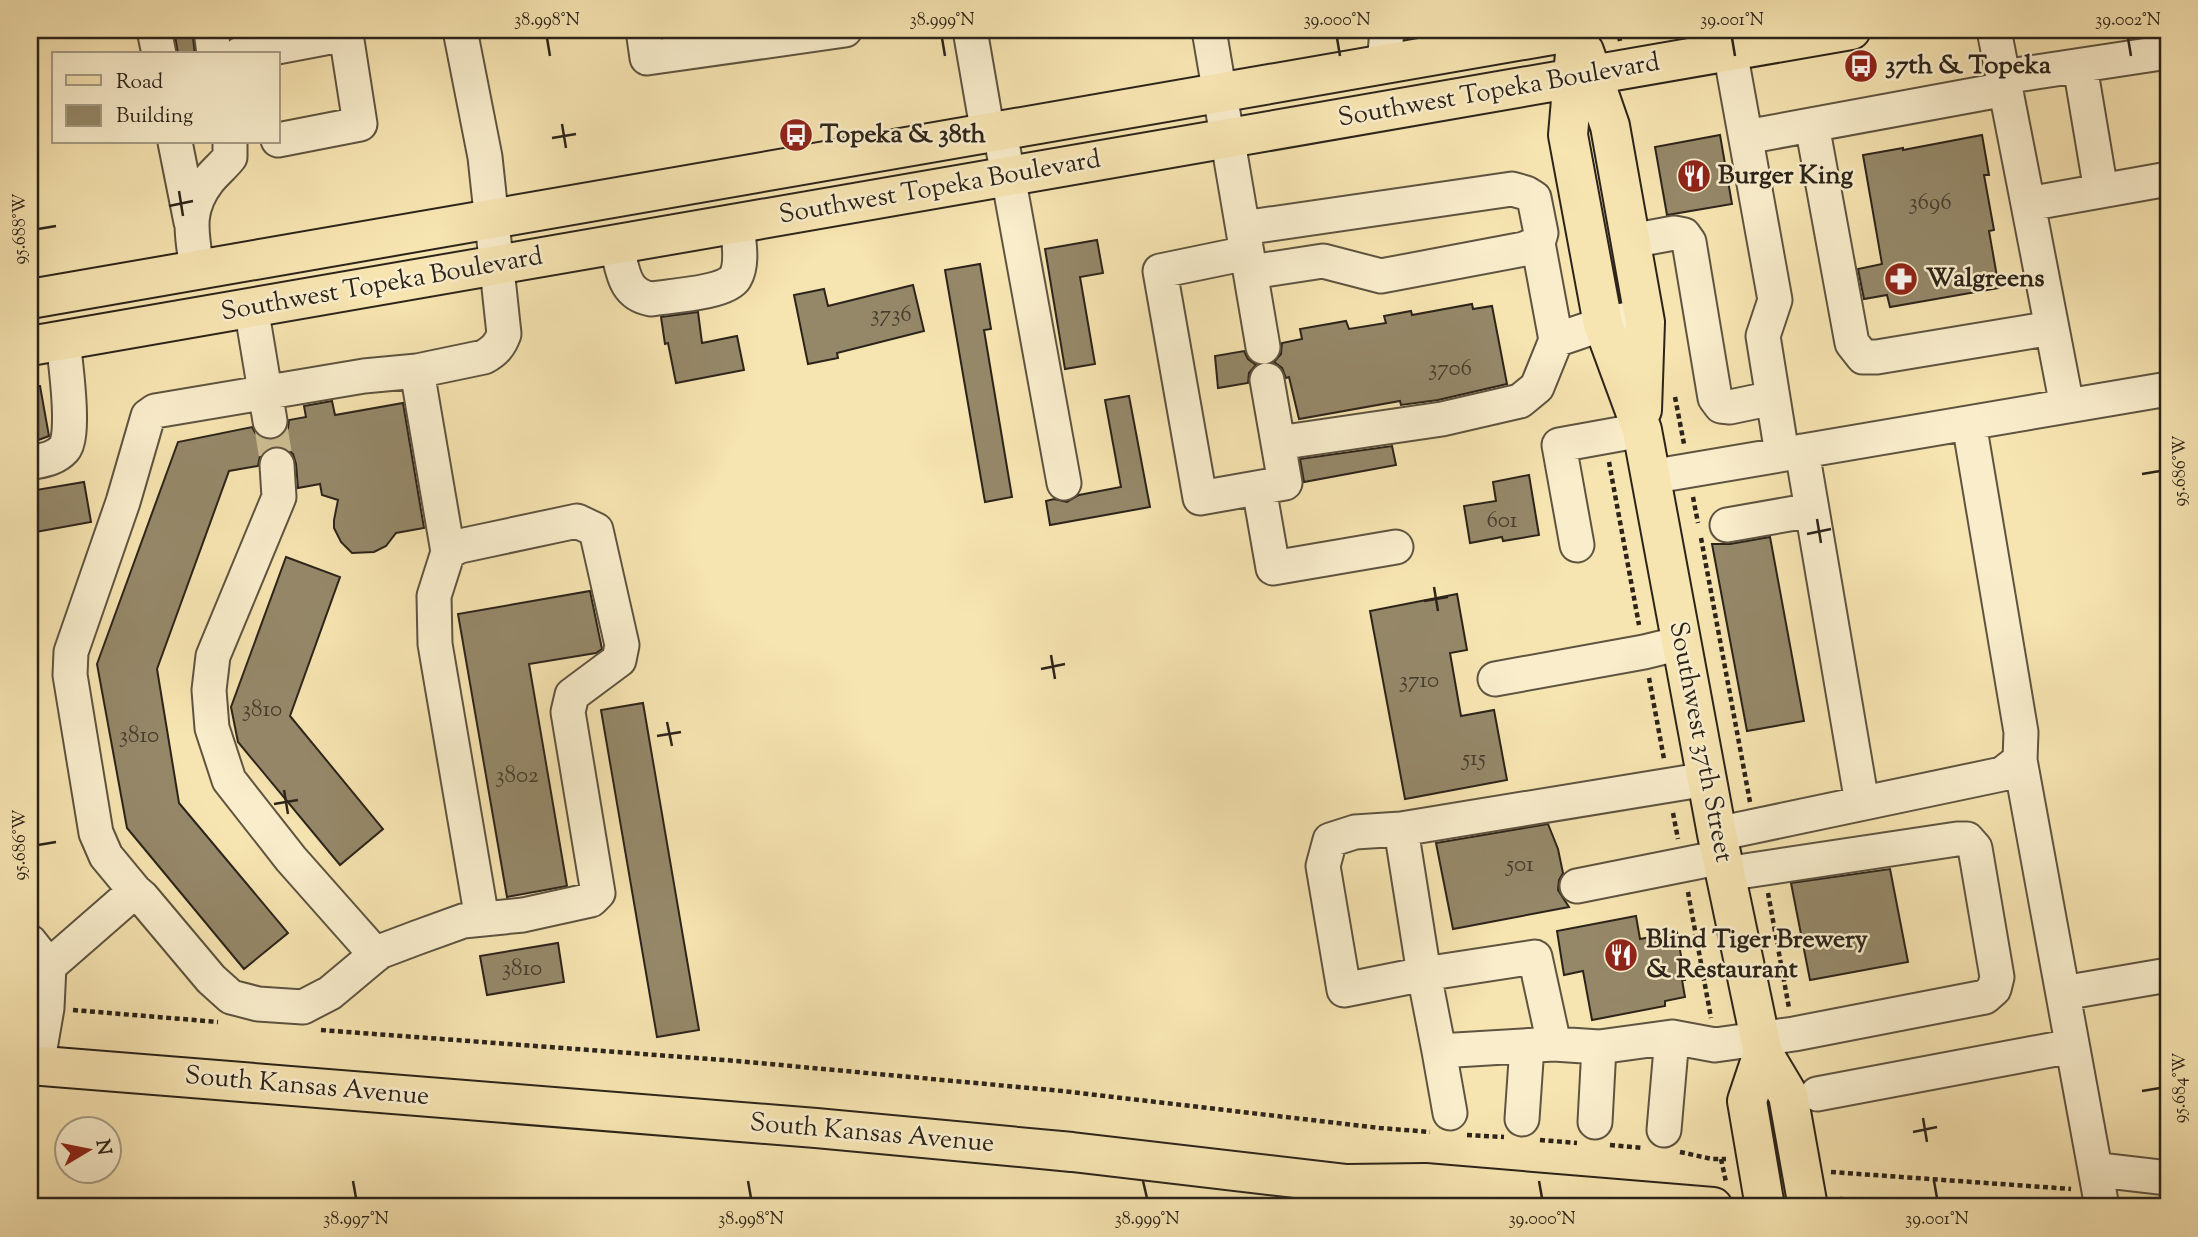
<svg xmlns="http://www.w3.org/2000/svg" width="2198" height="1237" font-family="'Sorts Mill Goudy',serif">
	<style>
		.building { fill: #958869; stroke: #2c241a; stroke-width: 2 }
		.lines { fill: none; stroke-linecap: round; stroke-linejoin: round }
		.minor-tunnel { stroke: #cebe93; stroke-width: 33; stroke-dasharray: 33 17; stroke-linecap: butt }
		.minor-casing { stroke: #5e5440; stroke-width: 37 }
		.major-casing { stroke: #2c241a; stroke-width: 42 }
		.path { stroke: #2c241a; stroke-width: 4.5; stroke-dasharray: 5 3.5; stroke-linecap: butt }
		.minor { stroke: #f9edcc; stroke-width: 33 }
		.major { stroke: #f6e4b1; stroke-width: 38 }
		.ticks { fill: none; stroke: #2c241a; stroke-width: 2.5 }
		.labels { text-anchor: middle; dominant-baseline: central; stroke-width: 5; stroke-linejoin: round; paint-order: stroke }
		.number-label { font-size: 23px; fill: #463d2e }
		.poi-label { font-size: 26px; font-weight: bold; fill: #2c241a; stroke: #f9edcc; text-anchor: start }
		.street-label { font-size: 26px; fill: #2c241a; stroke: #f9edcc }
		.neatline { fill: none; stroke: #2c241a; stroke-width: 2.5 }
		.ticks-label { font-size: 18px; text-anchor: middle; fill: #2c241a }
	</style>
	<rect width="100%" height="100%" fill="#f6e4b1"/>
	<filter id="stains"><feTurbulence type="fractalNoise" baseFrequency=".00286" numOctaves="4"/><feColorMatrix values="0 0 0 0 .2 0 0 0 0 .09 0 0 0 0 .02 0 0 0 .5 -.17"/></filter>
	<radialGradient id="worn" r=".72"><stop offset=".6" stop-color="#630" stop-opacity="0"/><stop offset="1" stop-color="#630" stop-opacity=".3"/></radialGradient>
	<path class="building" d="M174,30H192L195,54H178Z
		M1720,135L1732,204L1667,215L1655,147Z
		M1982,135L1989,175H1984L1994,230L1989,231L1999,288L1890,307L1887,295L1864,299L1858,269L1882,264L1863,155L1903,148V150Z
		M1097,240L1103,273L1080,277L1095,364L1065,369L1045,249Z
		M980,264L991,329L984,330L1012,497L985,502L945,270Z
		M913,285L924,331L837,353L838,358L808,364L794,295L824,289L828,306Z
		M1472,304L1473,309L1492,306L1507,384L1438,400L1401,405L1400,401L1299,419L1289,377L1286,378L1282,368L1274,362L1281,354L1282,343L1302,339L1300,329L1346,321L1349,329L1386,323L1384,316L1411,311L1412,315Z
		M698,312L702,343L737,336L744,370L676,383L668,343L665,344L661,317Z
		M1244,351L1248,359L1256,365L1249,373L1248,383L1218,388L1215,356Z
		M30,386H40L49,436L30,443Z
		M1129,396L1150,507L1050,525L1046,501L1054,499L1067,502L1079,495L1121,487L1105,400Z
		M332,401L335,415L403,403L424,528L396,533L386,546L374,552L352,553L341,542L334,528V520L338,500L322,495L320,484L298,488L296,464L293,454L286,448L276,446L267,449L260,456L258,466L229,471L157,669L179,803L288,933L244,969L127,828L97,664L178,442L252,427L256,434L263,439L274,440L283,435L288,428L289,420L306,417L304,406Z
		M1392,446L1396,465L1304,482L1300,459Z
		M1529,475L1539,535L1503,541L1502,537L1470,543L1464,506L1496,501L1493,482Z
		M84,482L91,522L30,533V491Z
		M1770,537L1804,721L1747,731L1712,544H1730Z
		M286,557L340,577L290,716L383,829L340,865L238,742L231,707Z
		M590,591L602,649L596,653L529,664L567,886L507,897L458,614Z
		M1457,594L1467,650L1450,653L1461,716L1494,710L1507,780L1405,799L1370,611Z
		M643,703L699,1030L657,1037L601,710Z
		M1548,824L1558,849L1563,873L1559,880L1558,890L1569,907L1453,929L1436,843Z
		M1890,869L1908,962L1810,980L1791,883Z
		M1636,916L1640,939L1677,932L1685,980H1682L1685,997L1665,1001V1006L1592,1020L1583,971L1564,975L1557,931Z
		M558,943L564,982L487,995L480,956Z"/>
	<g class="lines">
		<path class="minor-tunnel" d="M270,421L277,465"/>
		<g class="minor-casing">
			<path id="minor" d="M154,30L159,54
				M211,30L214,54
				M643,30L647,58L845,30
				M970,30L988,134
				M1209,30L1263,347
				M1994,30L2028,204L2168,179
				M1730,51L1775,300L1763,336L1782,454
				M240,54L346,34L345,30
				M1384,65L1387,30
				M2080,66L2101,191
				M2003,77L2168,52
				M1812,125L1852,343L1863,357H1877L2052,328
				M1000,132L1064,483
				M1746,137L2006,89
				M278,140L360,124L346,34
				M175,142L191,222
				M2028,204L2067,406
				M1243,228L1512,189L1526,193L1534,198L1541,233L1538,243L1524,249L1381,276L1323,261L1251,272
				M1631,241L1674,233L1684,235L1689,242L1715,398L1721,406L1730,407L1773,398
				M616,244C623,268 622,294 651,299C669,296 726,293 735,278C744,263 738,239 737,223
				M1247,253L1160,271L1200,498L1285,483L1267,380
				M197,269C192,234 185,211 208,181C215,172 224,165 230,157V142
				M251,307L270,421
				M1556,340L1603,324L1644,316
				M1278,443L1442,419L1520,401L1537,387L1556,340L1538,243
				M1802,451L1862,803
				M30,463C43,460 55,459 64,449C76,436 65,360 63,340
				M277,465L279,497L213,656L209,690L212,728L229,780L291,859L376,955
				M1650,477L2168,389
				M1259,488L1273,568L1396,547
				M1727,525L1812,510
				M1577,545L1559,445L1642,430
				M448,552L434,596L435,644L482,919
				M1495,679L1644,652L1681,643
				M2020,760L2102,1207
				M1401,829L1355,832L1330,840L1323,866L1344,990L1424,974L1401,829L1707,779
				M1717,834L2002,774L2020,760L2021,732L1969,423
				M1577,886L1722,857
				M135,891L106,856L96,833L70,675L71,652L123,502L148,416L155,411L364,376L417,371
				M30,942L49,966
				M2063,993L2168,975
				M1554,1044L1535,957L1424,974L1439,1051L1554,1044L1599,1047L1672,1037L1715,1045L1794,1034L1985,997L1994,989L1997,977L1975,848L1967,839H1957L1725,874
				M1439,1051L1450,1113
				M37,1066L47,1008L49,966L135,891L142,897L211,979L231,997L258,1004L303,1007L330,993L379,952L416,938L463,921L523,915L591,900L598,893L568,712L572,695L619,660L622,645L596,530L577,521L460,546L448,552L417,371L484,357C495,351 500,345 504,334L485,157L460,30
				M1817,1094L2072,1046
				M1522,1119L1527,1046
				M1595,1122L1599,1047
				M1664,1130L1672,1037
				M2096,1173L2108,1171L2168,1178"/>
		</g>
		<g class="major-casing">
			<path id="major" d="M1584,51L1610,126L1645,322L1642,410
				M1575,53L1568,135L1603,324L1642,430L1717,834L1763,1053L1788,1095L1808,1207
				M30,299L1581,30
				M30,346L1851,30
				M1763,1053L1747,1101L1765,1207
				M30,1065L816,1128L1072,1152L1347,1184L1425,1183L1713,1207"/>
		</g>
		<path class="path" d="M1618,30L1620,41
			M1675,397L1684,444
			M1609,462L1639,625
			M1693,497L1698,523
			M1701,538L1750,802
			M1649,678L1664,759
			M1673,813L1678,839
			M1688,892L1711,1018
			M1768,893L1789,1008
			M73,1010L218,1022
			M321,1030L737,1061L1062,1091L1380,1128L1430,1132
			M1467,1135L1504,1137
			M1540,1140L1577,1143
			M1610,1145L1643,1148
			M1680,1152L1712,1159H1726
			M1721,1159L1726,1182
			M1831,1172L2071,1189
			M1840,1197L1842,1207"/>
		<use href="#minor" class="minor"/>
		<use href="#major" class="major"/>
	</g>
	<path class="ticks" d="M547,38L550,56M942,38L945,56M1337,38L1340,56M1732,38L1735,56M2128,38L2131,56M562,124L566,148M552,138L576,134M179,191L183,216M169,206L193,201M38,229L56,226M2142,474L2160,471M1817,519L1821,543M1807,534L1831,529M1434,587L1438,611M1424,601L1448,597M1051,655L1055,679M1041,669L1065,664M667,722L672,746M657,736L681,732M284,790L288,814M274,804L298,800M38,845L56,842M2142,1091L2160,1088M1923,1118L1927,1142M1913,1132L1937,1127M353,1181L356,1198M748,1181L751,1198M1143,1181L1147,1198M1539,1181L1542,1198M1934,1181L1937,1198"/>
	<defs>
		<g id="bus-disc" transform="scale(1.75)"><circle r="9.5" fill="#8f2418" stroke="#f9edcc"/><path d="M-5-6H5V4H4V6H2V4H-2V6H-4V4H-5ZM-3.5-4V0h7V-4ZM-3.5 1.2v1.5H-2V1.2ZM2 1.2v1.5H3.5V1.2Z" fill="#fff"/></g>
		<g id="restaurant-disc" transform="scale(1.75)"><circle r="9.5" fill="#8f2418" stroke="#f9edcc"/><path d="M-5-6h1v4h1v-4h1v4h1v-4h1v5L-1.5 .5V6h-2V.5L-5-1ZM5-6V6H3V1.5H1.5Q1.5-4 5-6Z" fill="#fff"/></g>
		<g id="pharmacy-disc" transform="scale(1.75)"><circle r="9.5" fill="#8f2418" stroke="#f9edcc"/><path d="M-2-6h4v4h4v4h-4v4h-4v-4h-4v-4h4Z" fill="#fff"/></g>
	</defs>
	<g fill-rule="evenodd">
		<use href="#bus-disc" x="1861" y="66"/>
		<use href="#bus-disc" x="796" y="135"/>
		<use href="#restaurant-disc" x="1694" y="176"/>
		<use href="#pharmacy-disc" x="1901" y="279"/>
		<use href="#restaurant-disc" x="1621" y="955"/>
	</g>
	<g class="labels">
		<g class="number-label">
			<text x="1930" y="203">3696</text>
			<text x="891" y="315">3736</text>
			<text x="1450" y="369">3706</text>
			<text x="1502" y="521">601</text>
			<text x="1419" y="681">3710</text>
			<text x="262" y="710">3810</text>
			<text x="139" y="736">3810</text>
			<text x="1474" y="759">515</text>
			<text x="517" y="776">3802</text>
			<text x="1520" y="865">501</text>
			<text x="522" y="969">3810</text>
		</g>
		<g class="poi-label">
			<text x="1885" y="66">37th &amp; Topeka</text>
			<text x="820" y="135">Topeka &amp; 38th</text>
			<text x="1718" y="176">Burger King</text>
			<text x="1926" y="279">Walgreens</text>
			<text x="1646" y="940">Blind Tiger Brewery<tspan x="1646" dy="30">&amp; Restaurant</tspan></text>
		</g>
		<g class="street-label">
			<text transform="translate(1499 91) rotate(-10)">Southwest Topeka Boulevard</text>
			<text transform="translate(940 188) rotate(-10)">Southwest Topeka Boulevard</text>
			<text transform="translate(382 285) rotate(-10)">Southwest Topeka Boulevard</text>
			<text transform="translate(1700 742) rotate(79)">Southwest 37th Street</text>
			<text transform="translate(307 1087) rotate(5)">South Kansas Avenue</text>
			<text transform="translate(872 1134) rotate(5)">South Kansas Avenue</text>
		</g>
	</g>
	<rect width="2198" height="1237" fill="none" stroke="#f6e4b1" stroke-width="77"/>
	<rect x="52" y="52" width="228" height="91" fill="#f9edcc" stroke="#a79d85" stroke-width="2"/>
	<rect x="66" y="75" width="35" height="10" fill="#f6e4b1" stroke="#a79d85" stroke-width="2"/>
	<text x="116" y="88" font-size="21" fill="#2c241a">Road</text>
	<rect x="66" y="105" width="35" height="21" fill="#958869" stroke="#a79d85" stroke-width="2"/>
	<text x="116" y="122" font-size="21" fill="#2c241a">Building</text>
	<g transform="translate(88 1150) rotate(80)"><circle r="33" fill="#f9edcc" stroke="#a79d85" stroke-width="2"/>
	<path d="M0-5L12 26L0 18L-12 26Z" fill="#8f2418"/>
	<text y="-10" font-size="19" font-weight="bold" text-anchor="middle" fill="#2c241a">N</text>
	</g>
	<rect x="38" y="38" width="2122" height="1160" class="neatline"/>
	<g class="ticks-label">
		<text x="547" y="25">38.998°N</text>
		<text x="942" y="25">38.999°N</text>
		<text x="1337" y="25">39.000°N</text>
		<text x="1732" y="25">39.001°N</text>
		<text x="2128" y="25">39.002°N</text>
		<text transform="translate(19 229) rotate(-90)" y="6">95.688°W</text>
		<text transform="translate(2179 471) rotate(-90)" y="6">95.686°W</text>
		<text transform="translate(19 845) rotate(-90)" y="6">95.686°W</text>
		<text transform="translate(2179 1088) rotate(-90)" y="6">95.684°W</text>
		<text x="356" y="1224">38.997°N</text>
		<text x="751" y="1224">38.998°N</text>
		<text x="1147" y="1224">38.999°N</text>
		<text x="1542" y="1224">39.000°N</text>
		<text x="1937" y="1224">39.001°N</text>
	</g>
	<rect width="100%" height="100%" filter="url(#stains)"/>
	<rect width="100%" height="100%" fill="url(#worn)"/>
</svg>
